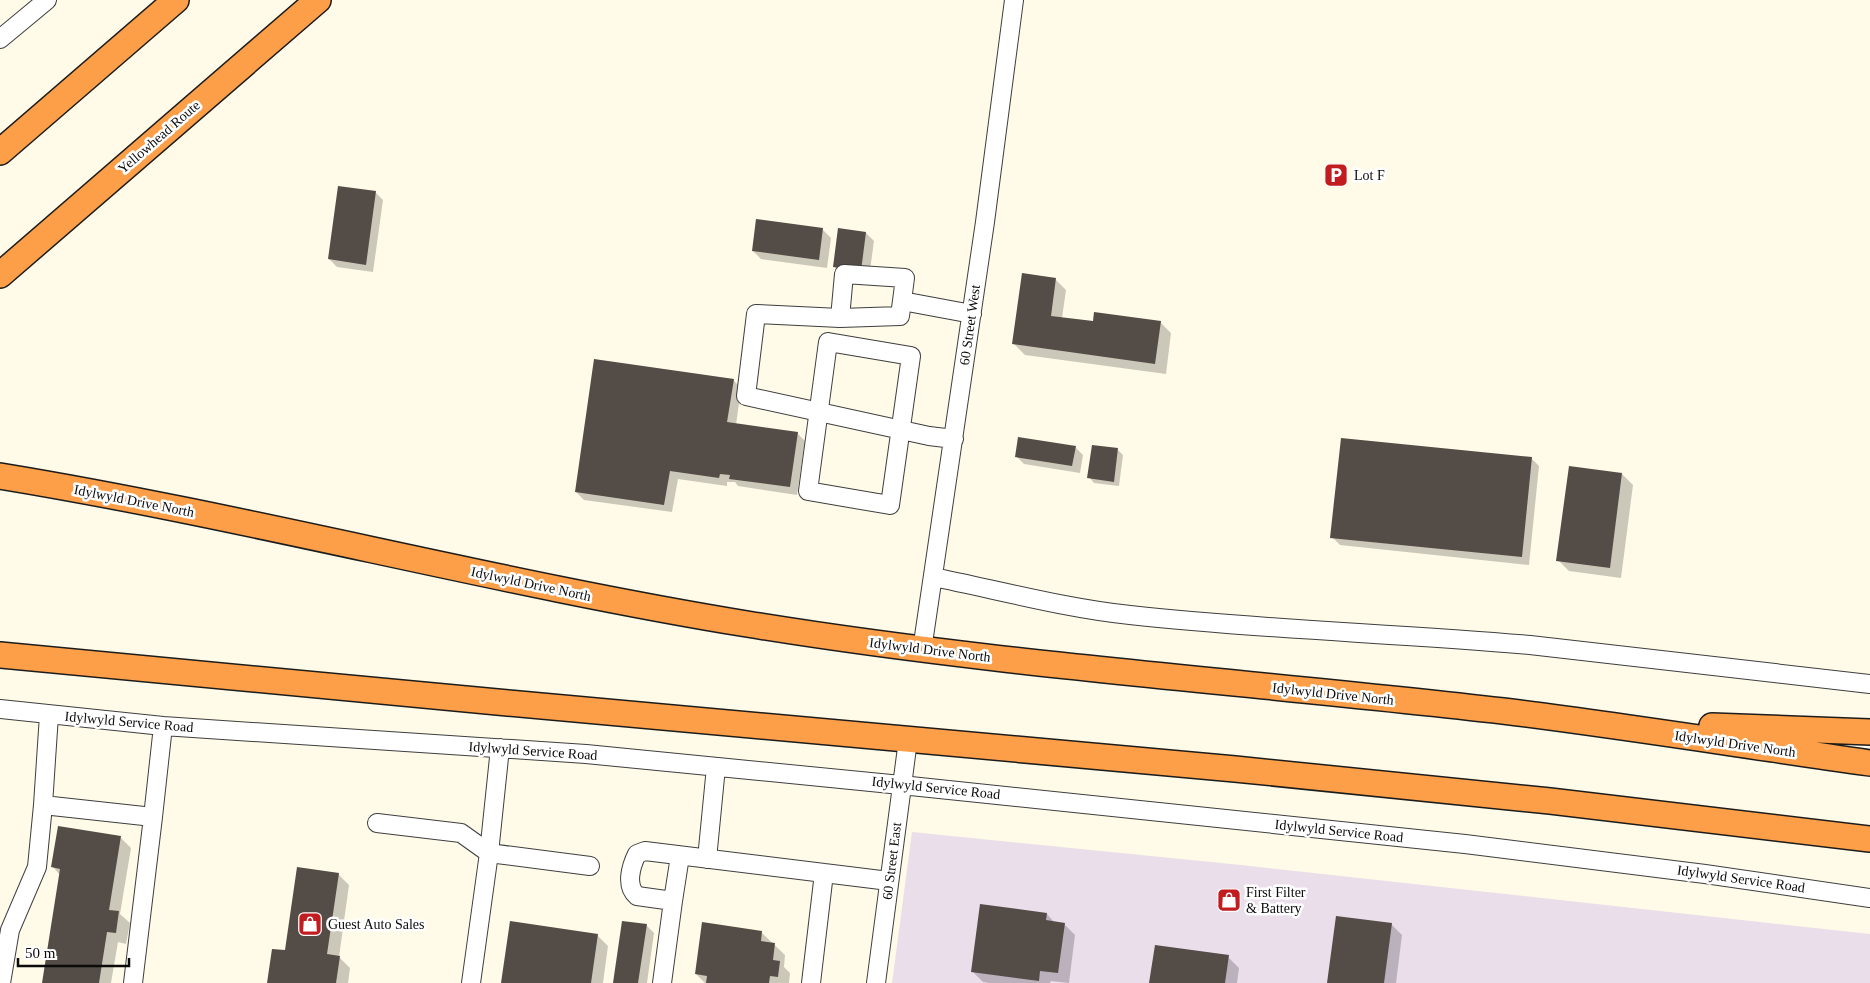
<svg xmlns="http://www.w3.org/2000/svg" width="1870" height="983" font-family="'Times New Roman',serif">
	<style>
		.industrial { fill: #eadeeb }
		.shadow { fill: #0003 }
		.building { fill: #544c46 }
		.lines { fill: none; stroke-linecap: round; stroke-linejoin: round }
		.minor-casing { stroke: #3e3e3e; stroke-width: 20 }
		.highway-casing { stroke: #1c1c1c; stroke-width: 28 }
		.minor { stroke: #fff; stroke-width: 18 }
		.highway { stroke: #fd9f48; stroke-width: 25 }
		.labels { text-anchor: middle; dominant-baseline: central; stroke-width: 5; stroke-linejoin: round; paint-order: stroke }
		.street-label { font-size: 14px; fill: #0b0b0b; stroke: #fff }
		.poi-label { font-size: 14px; fill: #0b0b0b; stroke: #fff; text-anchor: start }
	</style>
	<rect width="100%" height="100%" fill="#fffbe8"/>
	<path class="industrial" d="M912,832L1241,865L1870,934V983H892Z"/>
	<path class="shadow" d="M375,192L383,200L373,272L337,267L329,259Z
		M823,230L831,238L827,268L761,259L753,251Z
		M866,233L874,241L869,278L843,275L835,267Z
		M1055,279L1066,290L1062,318L1094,323L1160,322L1171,333L1166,374L1025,355L1014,344Z
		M733,380L741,388L736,425L797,433L805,441L797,495L738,486L735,482H727V486L678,479L672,512L584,500L576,492Z
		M1075,447L1083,455L1080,473L1024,464L1016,456Z
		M1118,450L1123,455L1119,486L1094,483L1089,477Z
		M1531,458L1539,466L1529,565L1340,545L1332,537Z
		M1622,474L1633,485L1621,578L1569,571L1558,560Z
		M120,837L131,848L120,914L130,923L126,944L118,942L111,983H43L60,875L53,867Z
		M338,874L349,885L339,957L350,968L348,983H268L286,952Z
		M1047,914L1055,923L1064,924L1075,935L1069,983L1051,981L1050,983H989L983,982L972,971Z
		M1391,924L1402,935L1396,983H1328Z
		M646,925L654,933L647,983H614Z
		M761,932L785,955L784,967L790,973L789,983H705L696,974Z
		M597,935L608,946L603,983H503Z
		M1228,957L1239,968L1237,983H1151Z"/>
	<path class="building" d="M338,186L376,191L366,265L328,259Z
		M756,219L823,228L819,260L752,251Z
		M838,228L866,232L861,271L833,267Z
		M1022,273L1056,278L1051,316L1093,321L1094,312L1161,321L1155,364L1012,344Z
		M594,359L734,379L727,422L798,432L790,487L729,479L730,475L720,474L719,478L670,471L664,505L575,492Z
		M1018,437L1076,446L1072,466L1015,457Z
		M1341,438L1532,457L1522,557L1330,538Z
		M1092,445L1118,448L1114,482L1087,478Z
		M1569,466L1622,473L1610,568L1556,561Z
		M58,826L121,836L109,910L119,911L116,933L107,932L99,983H42L60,869L51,867Z
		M297,867L339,873L327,954L340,956L336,983H267L272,949L285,950Z
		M980,904L1047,913L1046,920L1065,923L1058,973L1040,971L1039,981L971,972Z
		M1336,916L1392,923L1384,983H1327Z
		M510,921L598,934L591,983H501Z
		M622,921L647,924L638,983H613Z
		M702,922L762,931L761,941L775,943L773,960L780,961L778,977L770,976L769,983H706L707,976L695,974Z
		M1155,945L1229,955L1225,983H1149Z"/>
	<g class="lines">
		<g class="minor-casing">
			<path id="minor" d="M0,39L47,0
				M902,301L972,314
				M840,318L844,274L905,278L900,316L840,318L756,314L746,396L929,436L954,439
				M828,342L911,356L890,505L808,491Z
				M933,577C998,590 1064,608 1130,615C1263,630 1396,633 1530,645L1870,684
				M922,650L985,222L1014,0
				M0,709L163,726L586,754L901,785L1465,844L1705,874L1870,898
				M49,715L43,805L153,817L163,726
				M500,748L489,853L590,866
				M377,823L461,833L489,853L471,983
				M707,859L716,767
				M673,901L680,856
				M1,983L10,930L37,867L43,805
				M133,983L153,817
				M662,983L673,901L637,896C625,886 631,866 637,854L645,851L889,881
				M811,983L824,873
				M876,983L908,740"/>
		</g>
		<g class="highway-casing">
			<path id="highway" d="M0,152L176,0
				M0,275L318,0
				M0,476C250,517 496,583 747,624C997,665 1251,682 1503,711C1625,726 1748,746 1870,763
				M0,655L508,703L1235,769L1550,801L1870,839
				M1712,726L1870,732"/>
		</g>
		<use href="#minor" class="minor"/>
		<use href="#highway" class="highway"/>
	</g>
	<defs>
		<g id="parking-square" transform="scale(1.25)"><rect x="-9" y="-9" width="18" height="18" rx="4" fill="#c11c20" stroke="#fff"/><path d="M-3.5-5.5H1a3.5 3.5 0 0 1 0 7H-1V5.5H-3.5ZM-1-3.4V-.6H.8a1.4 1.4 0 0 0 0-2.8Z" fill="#fff"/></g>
		<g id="shop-square" transform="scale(1.25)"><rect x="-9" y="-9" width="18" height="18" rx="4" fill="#c11c20" stroke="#fff"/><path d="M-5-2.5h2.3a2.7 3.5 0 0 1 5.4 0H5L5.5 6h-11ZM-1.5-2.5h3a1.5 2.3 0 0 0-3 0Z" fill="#fff"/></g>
	</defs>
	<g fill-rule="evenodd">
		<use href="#parking-square" x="1336" y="175"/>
		<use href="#shop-square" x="1229" y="900"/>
		<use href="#shop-square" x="310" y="924"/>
	</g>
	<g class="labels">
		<g class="street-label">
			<text transform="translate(159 137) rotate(-41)">Yellowhead Route</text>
			<text transform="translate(970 325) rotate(-82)">60 Street West</text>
			<text transform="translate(134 501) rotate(11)">Idylwyld Drive North</text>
			<text transform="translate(531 584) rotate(12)">Idylwyld Drive North</text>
			<text transform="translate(930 650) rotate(7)">Idylwyld Drive North</text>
			<text transform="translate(1333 694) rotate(6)">Idylwyld Drive North</text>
			<text transform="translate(129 722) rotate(5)">Idylwyld Service Road</text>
			<text transform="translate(1735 744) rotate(8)">Idylwyld Drive North</text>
			<text transform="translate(533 751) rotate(4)">Idylwyld Service Road</text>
			<text transform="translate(936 788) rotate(6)">Idylwyld Service Road</text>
			<text transform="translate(1339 831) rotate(6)">Idylwyld Service Road</text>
			<text transform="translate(892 861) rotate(-83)">60 Street East</text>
			<text transform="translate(1741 879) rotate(8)">Idylwyld Service Road</text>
		</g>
		<g class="poi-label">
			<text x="1354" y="175">Lot F</text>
			<text x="1246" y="892">First Filter<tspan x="1246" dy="16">&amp; Battery</tspan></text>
			<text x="328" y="924">Guest Auto Sales</text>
		</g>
	</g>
	<path d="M18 958v8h111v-8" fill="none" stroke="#0b0b0b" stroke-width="2.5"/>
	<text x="25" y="958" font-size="15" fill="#0b0b0b" stroke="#ffffff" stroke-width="4" paint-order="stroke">50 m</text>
</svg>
